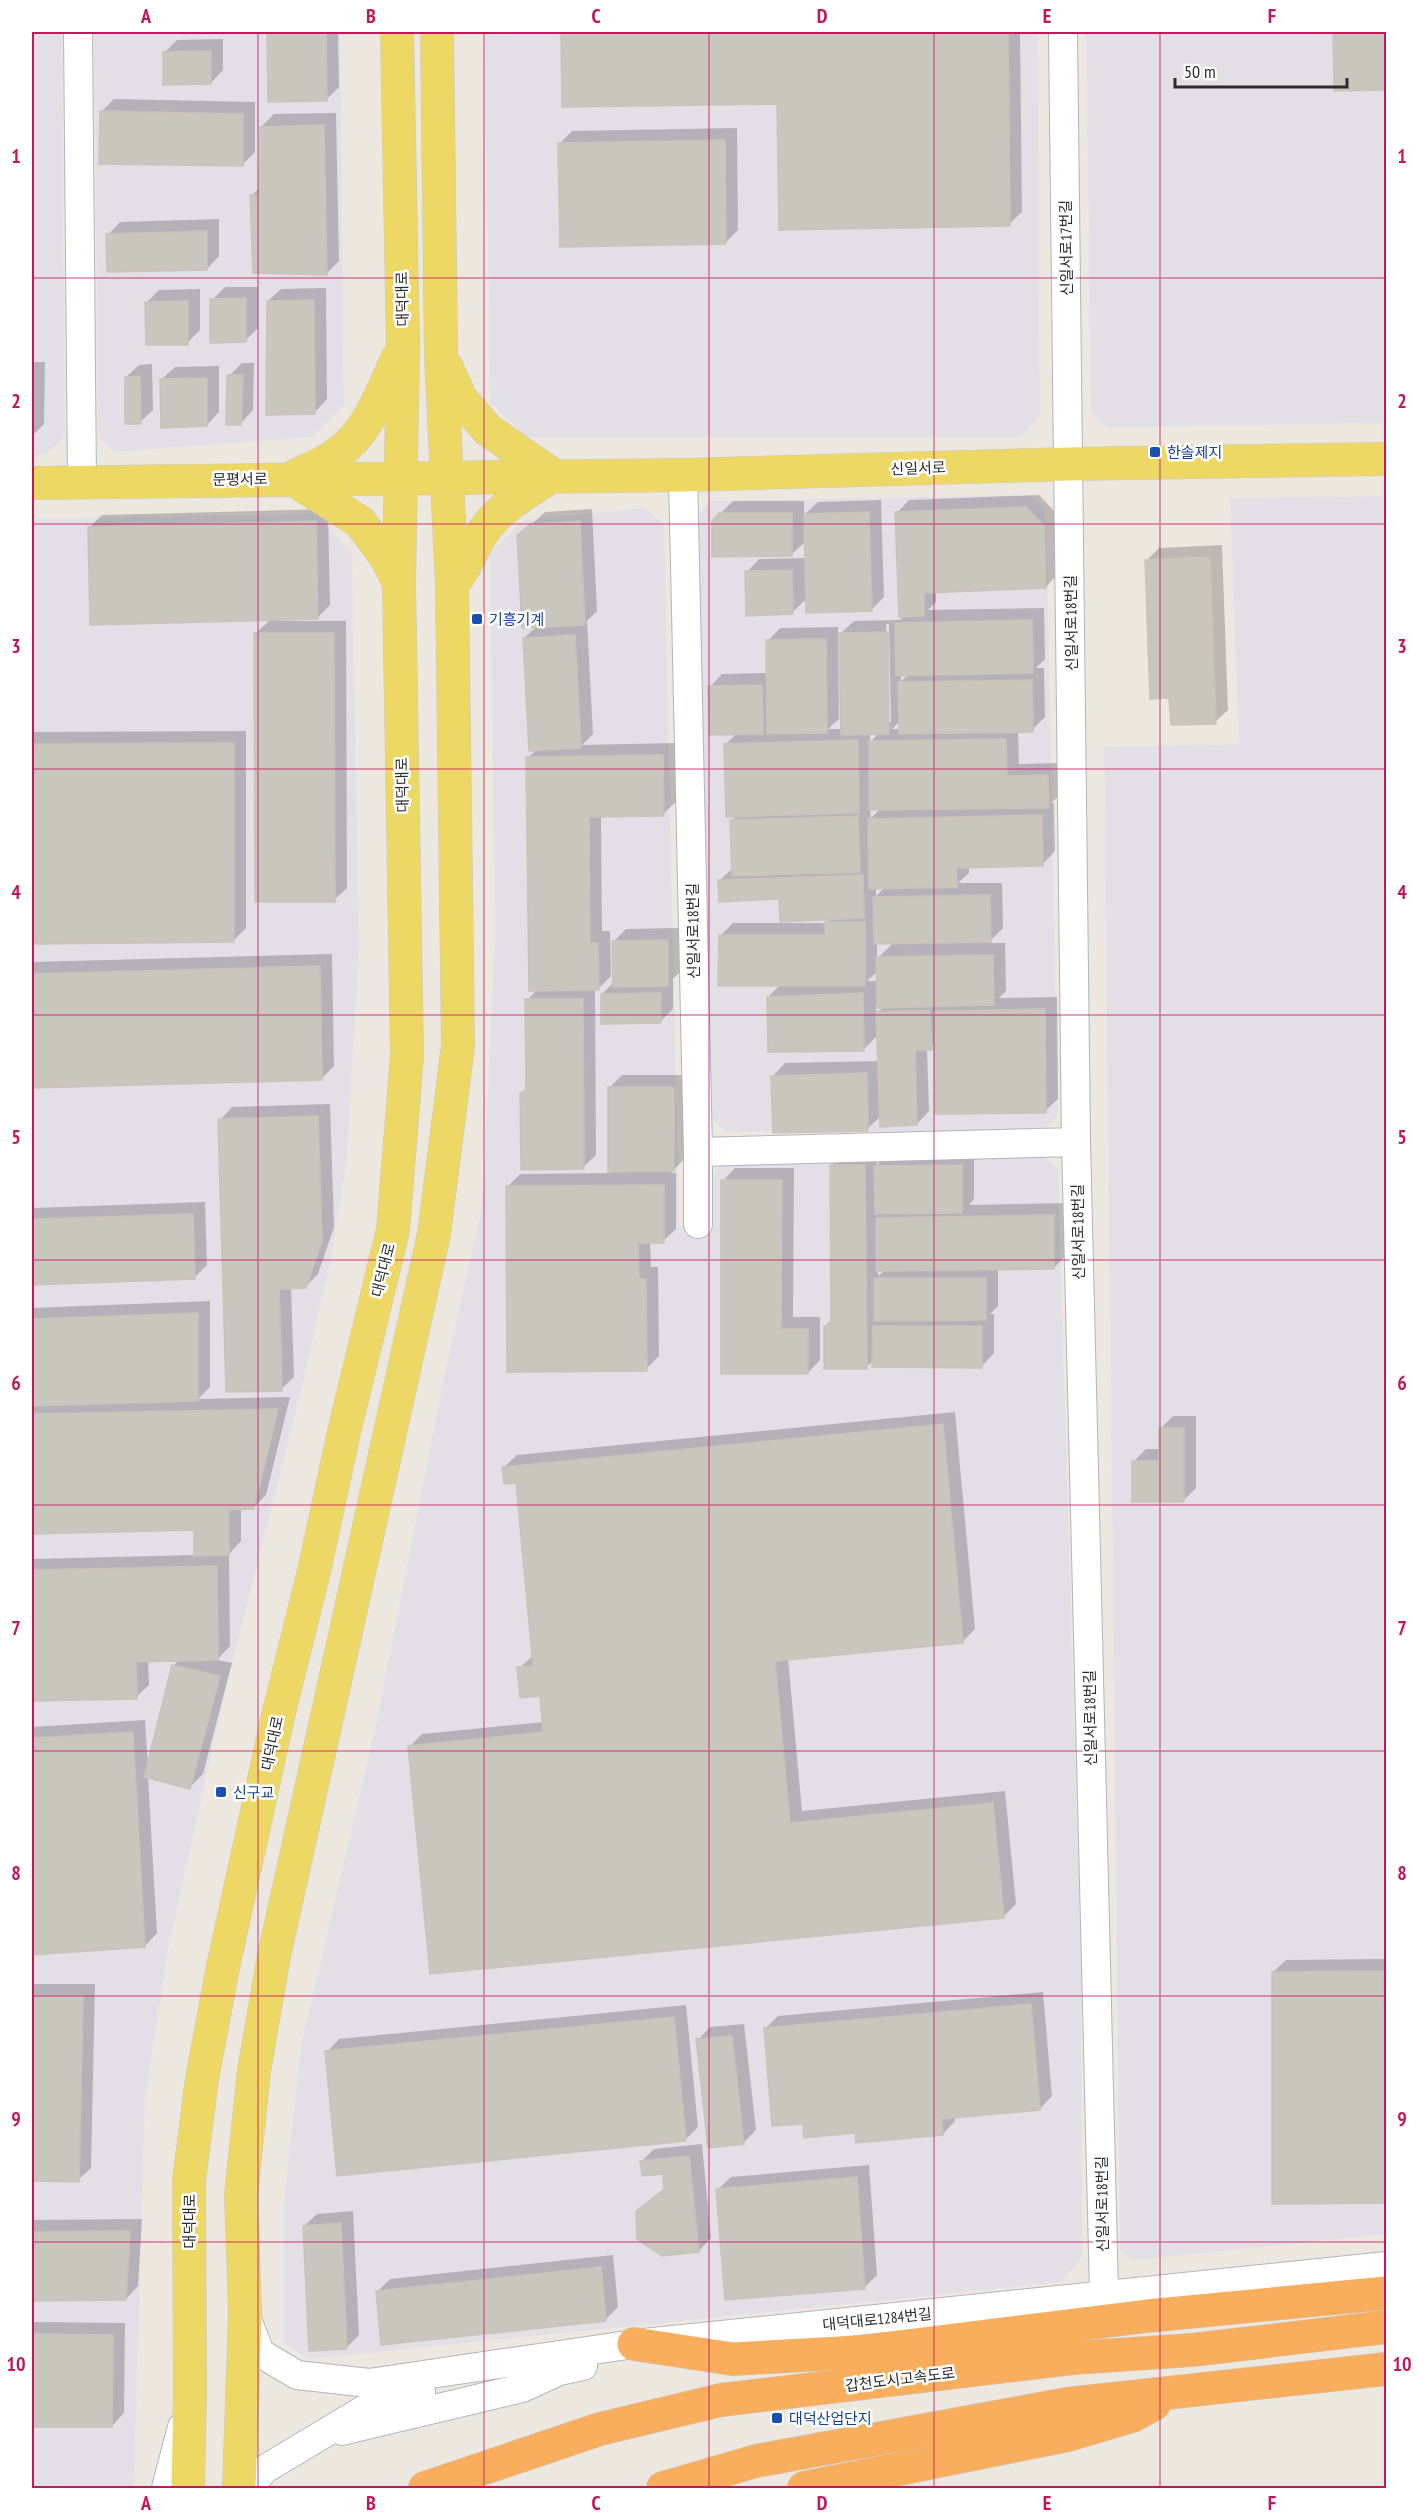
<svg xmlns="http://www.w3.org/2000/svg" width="1418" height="2520" font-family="'PT Sans Narrow','Noto Sans KR',sans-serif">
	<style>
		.industrial { fill: #e2dfe6 }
		.shadow { fill: #0003; fill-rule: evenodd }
		.building { fill: #c9c6bd; stroke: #c9c4b9; stroke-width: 1.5 }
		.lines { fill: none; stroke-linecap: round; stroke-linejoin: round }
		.minor-casing { stroke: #b2b4bf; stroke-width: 30 }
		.major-casing { stroke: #c8c8c8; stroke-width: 34 }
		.highway-casing { stroke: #c8c8c8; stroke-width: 34 }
		.minor { stroke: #fff; stroke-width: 28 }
		.major { stroke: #edd865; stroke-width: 33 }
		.highway { stroke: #f9ae5e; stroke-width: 33 }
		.grid { fill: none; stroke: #c2185b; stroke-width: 1.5; stroke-opacity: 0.55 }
		.transit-dot { fill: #1a4fb4; stroke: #fff; stroke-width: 2 }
		.labels { text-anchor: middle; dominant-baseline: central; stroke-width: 5; stroke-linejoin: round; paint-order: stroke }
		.street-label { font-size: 15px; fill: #2c2c2c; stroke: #fff }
		.transit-label { font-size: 15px; fill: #164399; stroke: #fff; text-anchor: start }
		.neatline { fill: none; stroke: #c2185b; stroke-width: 2 }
		.grid-label { font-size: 20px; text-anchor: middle; font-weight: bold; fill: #c2185b }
	</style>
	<rect width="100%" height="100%" fill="#ede8df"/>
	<path class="industrial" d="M32,32H62L65,436L45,455H32Z
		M94,32H340L344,406L313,437L113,452L98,436Z
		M485,32H1038L1040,417L1020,437H527L490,403Z
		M1086,32H1386V423L1107,427L1091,412Z
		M1030,495L1046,509L1058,1116L1041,1132H726L712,1120L697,517L710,501Z
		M1386,496V2234L1134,2260L1120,2251L1104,747L1239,744L1230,498Z
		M645,508L664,524L679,1227H711V1176L723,1164L1044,1157L1058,1168L1081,1965L1082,2257L1061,2282L308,2359L284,2343V2201L301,2046L376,1726L444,1377L480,1217L484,1182L495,932L490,553L524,520Z
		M317,514L352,554L359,948L347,1158L330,1263L298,1404L225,1691L168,1949L145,2100L134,2488H32V519Z"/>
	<path class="shadow" d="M269,32H338L339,87L326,100L270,101Z
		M562,32H1020L1022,212L1009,224L778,102L563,106Z
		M1334,32H1386V89L1335,90Z
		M223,39V70L211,83L164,53L177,40Z
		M114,99L255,102V152L242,165L102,111Z
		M336,113L339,261L327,273L251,196L261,187V127L274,114Z
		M737,128L738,230L726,242L560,143L572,131Z
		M219,219V256L207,269L108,235L120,222Z
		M225,287H258V328L246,340L212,300Z
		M326,288L327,399L315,412L268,301L281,289Z
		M200,289V330L187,343L146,303L159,290Z
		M32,362H45L44,424L32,436Z
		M242,363H254L253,410L241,423L229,376Z
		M152,364L153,410L140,422L126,377L139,365Z
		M219,366V412L207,425L162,379L175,367Z
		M1039,495L1056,513L1058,574L1046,587L936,591V602L928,610L1044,608L1045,659L1036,668H1044L1045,717L1032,730H1018L1019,764L1060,763L1061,794L1051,803H1054L1055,851L1043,864L969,866V873L958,883H1002L1003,928L988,943H1005L1006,991L999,998L1057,997L1058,1099L1045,1111L936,1043L931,1048H927L929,1111L917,1124L881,1116L867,1129L773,1076L785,1063L879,1061L878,1035L864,1049L768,997L781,984L720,936L733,923H826L831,918L780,898L719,881L733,868L732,820L737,815L726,744L737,733L710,687L722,674L768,673V641L780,628L838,627L839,719L828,729H843L841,633L854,621L900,620L905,615L897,513L909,500ZM886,624H889L891,722H888ZM901,675H908L901,681ZM900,721V729H892ZM870,733H879L870,742ZM870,809H880L871,818ZM876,887H885L876,896ZM877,943H893L877,959ZM878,971V981H867ZM876,1006H884L876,1014Z
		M881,500L884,597L871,610L807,598L792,613L747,572L759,559L806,558V541L791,555L720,514L733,501H804V515L818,502Z
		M328,509L330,605L317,618L280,619V621H346L347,888L334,900L255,634L271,619L89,528L102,515Z
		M592,509L597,611L587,621L593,734L582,745L675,743L676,802L663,814L601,816L602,931H610L611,976L598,989H595L596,1155L583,1167L522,1093L527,1087V1000L537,990L528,758L537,749L524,638L537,626L519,536L545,512Z
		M1222,545L1228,710L1215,722L1170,697L1146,561L1159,548Z
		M246,731V928L233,941L32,942V732Z
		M680,928V972L673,979V1009L660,1022L602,994L614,982L613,942L626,929Z
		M332,954L334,1066L322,1078L32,1087V962Z
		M622,1075H686V1157L671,1173H676V1229L663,1241H650L651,1267H658L659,1356L646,1369L507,1187L520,1174L610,1173L609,1088Z
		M330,1104L334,1227L318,1274L306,1286L291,1287L294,1377L281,1389L220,1120L232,1107Z
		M844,1153H877V1165L888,1154L974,1153V1199L969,1205L1066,1203V1255L1054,1268H998V1306L990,1314H994V1353L982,1366L874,1360L866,1367L825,1326L833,1319L831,1166ZM878,1270H885L878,1276Z
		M735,1168H794L793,1317H820V1360L808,1373H722L723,1181Z
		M205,1202L207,1265L194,1278L32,1283V1208Z
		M210,1301V1387L198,1399L290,1397L266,1495L253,1508H241V1541L229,1554L230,1646L217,1660L232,1663L203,1774L190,1787L148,1777L157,1933L145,1946L32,1953V1727L145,1720L148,1767L173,1666L179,1660H148L149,1685L136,1697L32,1700V1559L195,1555V1529L32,1532V1308Z
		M955,1412L975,1629L963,1641L788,1658L802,1811L1005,1791L1016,1904L1003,1917L410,1746L422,1734L544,1722L541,1695L519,1668L534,1655L518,1481L504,1467L517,1455Z
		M1173,1416H1196V1488L1184,1500L1133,1462L1146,1449H1160V1429Z
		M1386,1959V2201L1273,2202V1972L1286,1960Z
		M32,1984H95L91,2168L78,2180H32Z
		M1043,1992L1052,2096L1040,2109L955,2116V2121L943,2134L856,2131L804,2122L765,2029L778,2016Z
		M686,2005L698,2127L685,2140L327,2052L339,2039Z
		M744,2024L756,2130L743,2143L698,2040L710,2027Z
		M702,2144L711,2238L699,2251L638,2211L666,2187L664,2172L642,2161L654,2149Z
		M869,2165L877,2275L864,2288L718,2189L731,2177Z
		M353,2211L359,2335L347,2347L304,2226L317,2214Z
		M142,2219L138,2286L126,2299H32V2220Z
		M613,2255L618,2307L605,2320L377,2292L390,2279Z
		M32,2322L125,2323L124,2413L112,2426L32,2425Z"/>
	<path class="building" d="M267,32H326L327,101L268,102Z
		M561,32H1008L1010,226L779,230L777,104L562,107Z
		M1333,32H1386V90L1334,91Z
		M211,51V84L163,85V52Z
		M100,111L243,114V166L99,164Z
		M324,125L327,275L253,273L250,195H259L260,127Z
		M725,140L726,244L560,247L558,143Z
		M207,231V270L107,272L106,234Z
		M246,298V342L210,343V299Z
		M314,300L315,414L266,415L267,301Z
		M188,301V345H146L145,302Z
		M227,375H243L241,425H226Z
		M140,376L141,424H125V377Z
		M207,378V426L161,428L160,379Z
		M1026,507L1044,526L1046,588L924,593V616L899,617L895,512Z
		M869,512L872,611L806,613L804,514Z
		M719,513H792V556L712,557V521Z
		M316,521L318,619L90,625L88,527Z
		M580,521L585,625L522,628L517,535L531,524Z
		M1210,557L1216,724L1171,725L1169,698L1150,699L1145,560Z
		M792,570L793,614L746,616L745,571Z
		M1032,620L1033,673L896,676L895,623Z
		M888,632L889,734L841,735L839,633Z
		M254,633H334L335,902H255Z
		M575,635L581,748L529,751L523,638Z
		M826,639L827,733L767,734L766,640Z
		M1032,680L1033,732L899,734L898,682Z
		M762,685L763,734L709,735L708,686Z
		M1006,739L1007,776L1048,775L1049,808L869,810V741Z
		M858,740L859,813L726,817L724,744Z
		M234,743V942L32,944V744Z
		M663,755L664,816L589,817L590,943H598L599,990L529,991L526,757Z
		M1042,815L1043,866L956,868L957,887L869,889L868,819Z
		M858,816L860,872L732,876L730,820Z
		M863,875L864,918L780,922L779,899L719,902L718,880Z
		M990,895L991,942L874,944L873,897Z
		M825,922H865V986H718L719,935H825Z
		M668,940V986L613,987L612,941Z
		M993,955L994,1005L877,1008L876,957Z
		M320,966L322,1080L32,1088V974Z
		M661,993V1023L601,1024V994Z
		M863,993L864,1051L768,1052L767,997Z
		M525,999H583L584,1169L521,1170L520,1093L526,1091Z
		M1045,1009L1046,1113L935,1114L934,1011Z
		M930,1010L932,1050H915L917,1125L880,1127L876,1012Z
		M867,1073L868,1131L773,1133L771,1076Z
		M608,1087H674V1171L608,1172Z
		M318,1116L322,1241L306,1288L279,1289L282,1391L226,1392L218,1119Z
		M830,1165H865L867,1369H824V1326L831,1324Z
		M962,1165V1213L875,1214L874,1166Z
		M721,1180H782L781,1329H808V1374H721Z
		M664,1185V1243H638L639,1279H646L647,1371L507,1372L506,1186Z
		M193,1214L195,1279L32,1285V1219Z
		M1054,1215V1269L876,1271V1218Z
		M874,1278H986V1320L874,1321Z
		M198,1313V1401L32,1406V1319Z
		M873,1326H982V1368L872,1367Z
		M278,1409L254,1509L229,1510V1555L194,1556V1530L32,1534V1414Z
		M943,1424L963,1643L775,1661L790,1823L993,1803L1004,1918L430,1974L408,1746L543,1732L540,1696L520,1698L517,1667L533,1666L516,1483L504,1484L502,1467Z
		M1159,1428H1184V1502H1132V1461H1159Z
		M217,1566L218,1660L136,1662L137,1699L32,1701V1570Z
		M172,1665L220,1676L190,1789L144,1777Z
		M133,1732L145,1947L32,1955V1738Z
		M1384,1971V2013H1386V2203L1272,2204V1972Z
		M32,1996H83L79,2182L32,2181Z
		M1031,2004L1040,2110L942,2119L943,2135L856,2143L855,2133L804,2138L803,2124L772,2126L764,2028Z
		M674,2017L686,2141L337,2176L325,2051Z
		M732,2036L744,2144L708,2148L696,2039Z
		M689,2156L699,2252L662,2256L637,2239L636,2211L664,2189L663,2174L642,2176L640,2161Z
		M857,2177L865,2289L725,2300L716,2189Z
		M341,2223L347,2349L309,2351L303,2226Z
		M130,2231L126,2300L32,2301V2232Z
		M601,2267L606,2321L381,2345L376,2291Z
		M32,2334L113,2335L112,2427H32Z"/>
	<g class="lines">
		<g class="minor-casing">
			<path id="minor" d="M78,32L82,482
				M1063,32L1076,1142L1104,2294
				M683,475L698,1152L1076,1142
				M698,1152V1224
				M247,2319L260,2353L297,2375L369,2383L634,2344L1386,2266
				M342,2431L522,2388L559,2371L583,2366
				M166,2488L182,2427
				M247,2488L265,2469L375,2403L421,2392"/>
		</g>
		<g class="major-casing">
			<path id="major" d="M447,368L461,399L488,430L553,475
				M295,476C309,469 325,463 337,454C368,433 382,392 397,359
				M291,478L360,522L386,557L399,583
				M32,483L683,475L1069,464L1386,459
				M452,585C468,567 473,542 489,524C506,503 532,490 553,475
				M188,2488L190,2393L189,2181L202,2079L223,1967L279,1712L315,1567L344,1432L393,1230L407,1056L399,583L403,346L397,32
				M239,2488L245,2313L241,2195L254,2071L274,1956L434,1234L458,1046L452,585L441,354L437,32"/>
		</g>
		<g class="highway-casing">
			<path id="highway" d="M634,2344L733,2359L859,2352L1147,2316L1386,2293
				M425,2488L600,2429L721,2400L1073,2358L1192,2350L1386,2327
				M663,2488L756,2461L1067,2404L1386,2369
				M804,2488L1068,2435L1132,2416L1154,2404"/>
		</g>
		<use href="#minor" class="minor"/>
		<use href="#major" class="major"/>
		<use href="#highway" class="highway"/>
	</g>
	<path class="grid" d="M258,32V2488M484,32V2488M709,32V2488M934,32V2488M1160,32V2488M32,278H1386M32,524H1386M32,769H1386M32,1015H1386M32,1260H1386M32,1505H1386M32,1751H1386M32,1996H1386M32,2242H1386"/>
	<g class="transit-dot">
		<rect x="1149" y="446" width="12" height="12" rx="3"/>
		<rect x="471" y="613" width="12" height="12" rx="3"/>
		<rect x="215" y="1786" width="12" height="12" rx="3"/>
		<rect x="771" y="2412" width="12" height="12" rx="3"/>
	</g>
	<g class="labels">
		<g class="street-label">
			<text transform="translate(1066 248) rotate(-91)">신일서로17번길</text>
			<text transform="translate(402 299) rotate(-91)">대덕대로</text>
			<text transform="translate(918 468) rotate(-2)">신일서로</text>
			<text transform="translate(240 479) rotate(-1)">문평서로</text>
			<text transform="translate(1071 623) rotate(-91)">신일서로18번길</text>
			<text transform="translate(402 785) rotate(-91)">대덕대로</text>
			<text transform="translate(693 931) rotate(-91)">신일서로18번길</text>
			<text transform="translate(1078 1232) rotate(-91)">신일서로18번길</text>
			<text transform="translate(383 1270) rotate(-76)">대덕대로</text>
			<text transform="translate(1090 1718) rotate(-91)">신일서로18번길</text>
			<text transform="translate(272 1743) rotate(-78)">대덕대로</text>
			<text transform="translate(1102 2204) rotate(-91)">신일서로18번길</text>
			<text transform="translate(189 2221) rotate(-90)">대덕대로</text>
			<text transform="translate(877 2319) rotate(-6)">대덕대로1284번길</text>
			<text transform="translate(900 2379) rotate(-7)">갑천도시고속도로</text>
		</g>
		<g class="transit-label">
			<text x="1167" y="452">한솔제지</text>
			<text x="489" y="619">기흥기계</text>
			<text x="233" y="1792">신구교</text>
			<text x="789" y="2418">대덕산업단지</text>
		</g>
	</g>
	<rect width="1418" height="2520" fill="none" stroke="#ffffff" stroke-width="66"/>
	<path d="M1175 78v9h172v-9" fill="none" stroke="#2c2c2c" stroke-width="3"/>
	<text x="1184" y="78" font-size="18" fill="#2c2c2c" stroke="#ffffff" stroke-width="4.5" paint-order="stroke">50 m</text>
	<rect x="33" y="33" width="1352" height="2454" class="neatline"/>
	<g class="grid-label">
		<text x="146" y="23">A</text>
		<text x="371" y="23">B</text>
		<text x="596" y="23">C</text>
		<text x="822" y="23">D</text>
		<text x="1047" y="23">E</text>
		<text x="1272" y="23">F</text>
		<text x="16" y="163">1</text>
		<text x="1402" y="163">1</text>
		<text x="16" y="408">2</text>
		<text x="1402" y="408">2</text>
		<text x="16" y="653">3</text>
		<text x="1402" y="653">3</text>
		<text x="16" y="899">4</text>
		<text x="1402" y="899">4</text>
		<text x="16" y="1144">5</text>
		<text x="1402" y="1144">5</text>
		<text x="16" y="1390">6</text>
		<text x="1402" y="1390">6</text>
		<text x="16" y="1635">7</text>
		<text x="1402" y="1635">7</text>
		<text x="16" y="1880">8</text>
		<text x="1402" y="1880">8</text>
		<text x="16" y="2126">9</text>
		<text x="1402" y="2126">9</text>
		<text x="16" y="2371">10</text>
		<text x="1402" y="2371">10</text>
		<text x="146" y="2510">A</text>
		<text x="371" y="2510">B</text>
		<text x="596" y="2510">C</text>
		<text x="822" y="2510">D</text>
		<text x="1047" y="2510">E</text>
		<text x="1272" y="2510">F</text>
	</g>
</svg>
